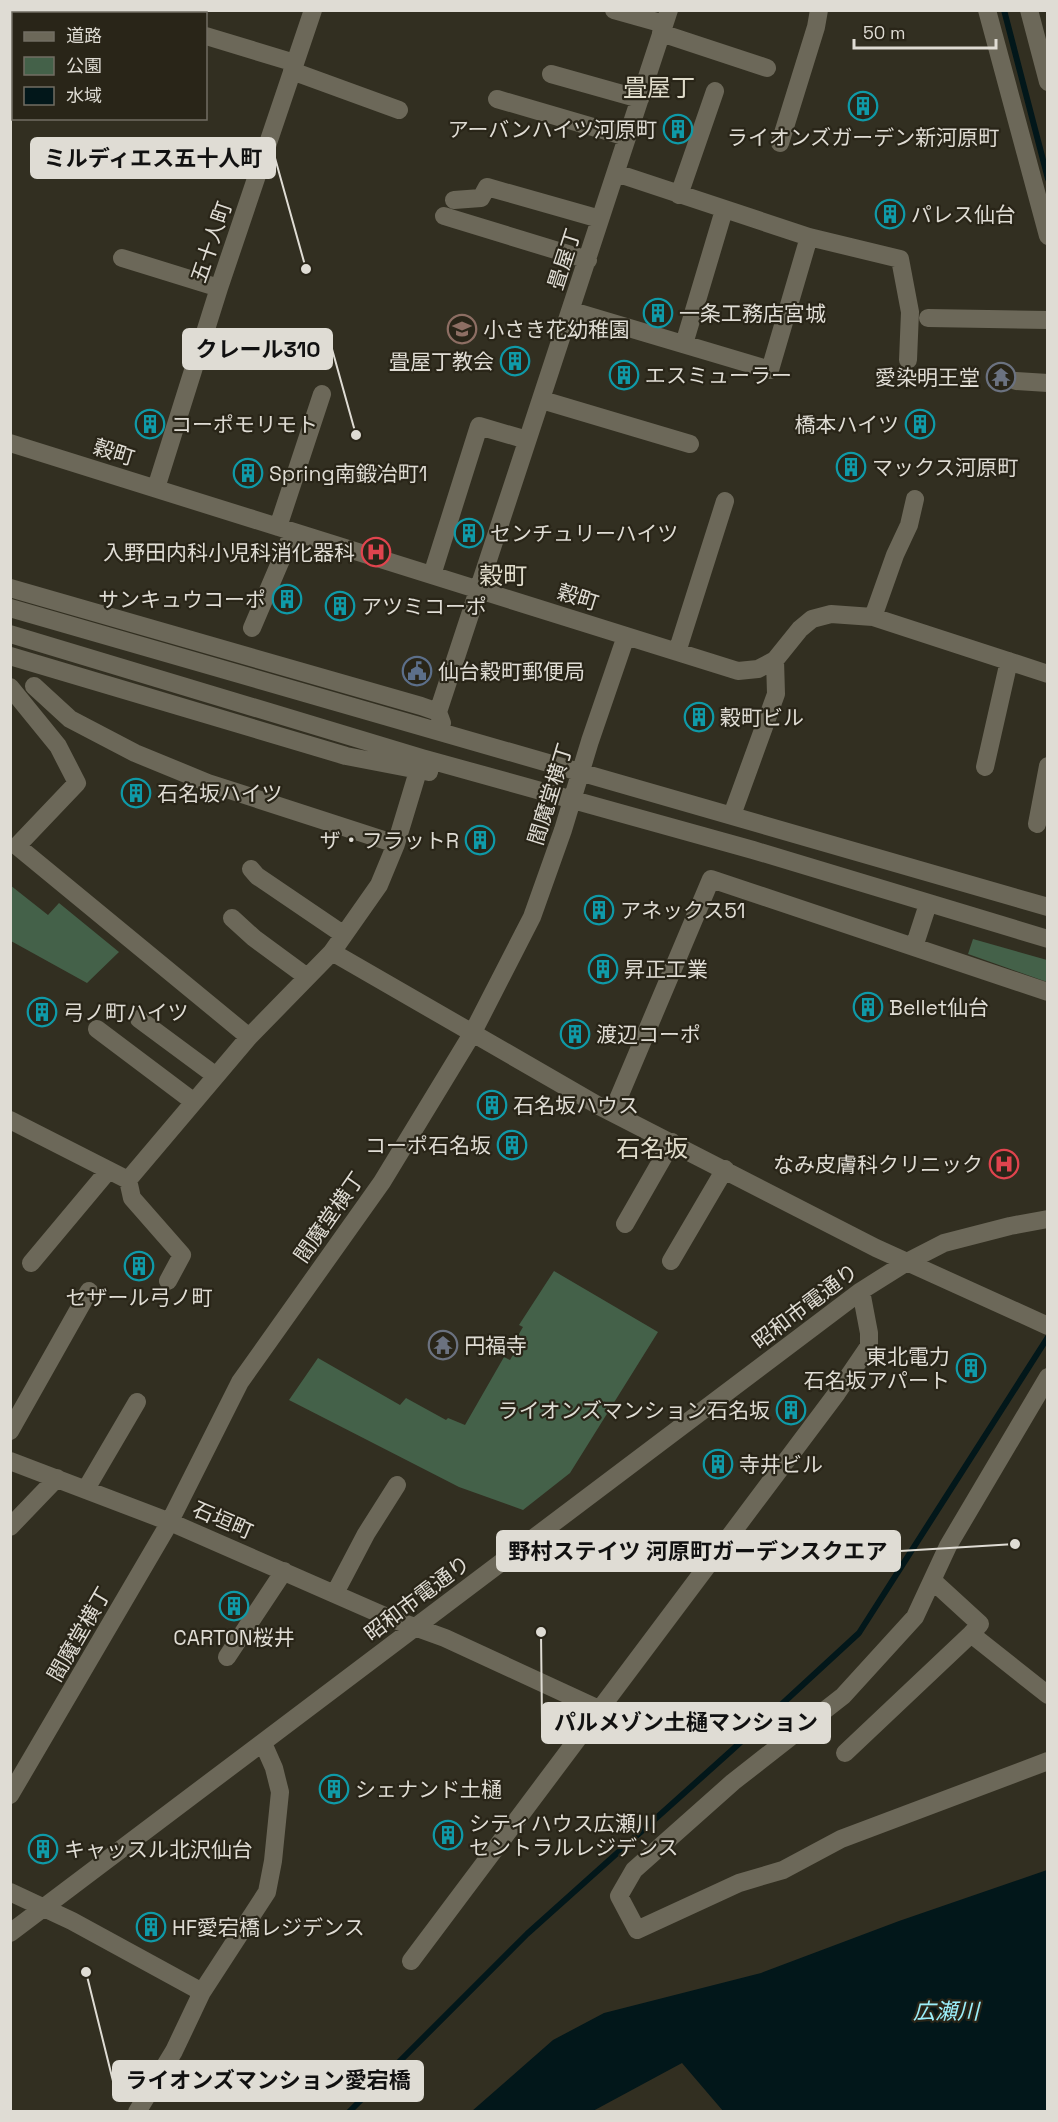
<svg xmlns="http://www.w3.org/2000/svg" width="1058" height="2122" font-family="'Space Grotesk','Noto Sans JP',sans-serif">
	<style>
		.green { fill: #446149 }
		.water { fill: #02171a }
		.lines { fill: none; stroke-linecap: round; stroke-linejoin: round }
		.stream { stroke: #02171a; stroke-width: 6 }
		.minor { stroke: #6c6859; stroke-width: 18 }
		.labels { text-anchor: middle; dominant-baseline: central; stroke-width: 4.5; stroke-linejoin: round; paint-order: stroke }
		.poi-label { font-size: 21px; fill: #dfdcd4; stroke: #292518; text-anchor: start }
		.street-label { font-size: 21px; fill: #dfdcd4; stroke: #292518 }
		.water-label { font-size: 22px; font-style: italic; fill: #9ceffa; stroke: #292518 }
		.quarter-label { font-size: 24px; fill: #dfdbca; stroke: #292518 }
		.leader { fill: none; stroke: #dfdcd4; stroke-width: 2 }
		.callout-dot { fill: #dfdcd4; stroke: #292518; stroke-width: 2 }
		.callout { fill: #dfdcd4; stroke: #dfdcd4; stroke-width: 2 }
		.callout-label { font-size: 22px; text-anchor: middle; font-weight: bold; fill: #111 }
	</style>
	<rect width="100%" height="100%" fill="#322f21"/>
	<path class="green" d="M10,885L48,915L59,903L119,952L87,983L11,941Z
		M973,939L1047,960V982L968,954Z
		M554,1271L658,1332L570,1473L523,1510L459,1487L289,1400L318,1358L400,1405L406,1398L446,1420L448,1418L465,1425L504,1357L510,1360L518,1346L513,1344L523,1327L519,1325Z"/>
	<path class="water" d="M1047,1870V2111H723L682,2063L593,2111H472L553,2040L604,2013L761,1973L899,1921Z"/>
	<g class="lines">
		<path class="stream" d="M1004,10L1048,179
			M349,2112L527,1934L731,1751L859,1633L1048,1337"/>
		<path class="minor" d="M614,10L664,24
			M987,10L1048,236
			M1029,10L1048,82
			M661,33L767,68
			M206,36L295,63
			M292,71L399,110
			M551,74L640,99
			M497,99L627,137
			M780,143L816,27L819,10
			M616,173L809,237L900,259L910,312L908,360
			M679,195L715,91
			M454,200L481,198L487,187L600,219
			M444,216L588,260
			M122,258L219,288
			M572,311L770,370L809,237
			M928,318L1048,320
			M684,344L724,210
			M1016,381L1048,383
			M542,400L690,444
			M10,443L738,671L758,669L775,660L800,629L812,619L831,614L873,617L1048,674
			M156,488L219,288L313,10
			M278,527L322,394
			M432,575L479,426L527,440
			M10,588L421,706L438,712L442,723
			M10,608L1048,907
			M873,617L895,555L909,525L915,499
			M252,628L293,532
			M10,634L422,758L753,850L1048,939
			M677,652L725,501
			M10,656L346,756L429,772
			M34,686L70,719L135,753L208,783L396,844
			M10,687L58,746L77,783L17,846L249,1037
			M438,712L669,10
			M985,767L1009,661
			M732,815L776,694L775,660
			M1037,824L1048,766
			M251,869L257,876L344,935
			M232,918L254,938L307,977
			M914,947L928,904
			M332,952L599,1106L876,1248L1048,1326
			M139,1019L216,1076
			M97,1029L194,1102
			M613,1111L711,879L1048,992
			M10,1120L128,1180L249,1037L332,952L379,885L396,844L422,758
			M128,1180L132,1198L182,1255L168,1281
			M625,1224L672,1142
			M671,1261L725,1169
			M31,1263L108,1171
			M1048,1377L948,1546L915,1617L843,1696L733,1782L634,1870L619,1896L637,1930L739,1883L783,1870L841,1839L1048,1761
			M10,1431L89,1291
			M10,1461L170,1522L387,1617L445,1638L642,1729
			M86,1489L137,1402
			M10,1527L57,1478
			M933,1581L980,1624L971,1634L1048,1695
			M335,1593L366,1534L397,1485
			M227,1657L284,1571
			M845,1753L971,1634
			M10,1795L167,1527L240,1382L382,1182L472,1034L532,917L563,830L590,741L626,636
			M10,1892L72,1921L202,1992
			M10,1933L861,1291L907,1262L944,1243L1010,1226L1048,1219
			M411,1961L837,1393L869,1346V1333L861,1291
			M137,2112L174,2051L202,1992L267,1892L273,1861L280,1792L274,1768L263,1743"/>
	</g>
	<defs>
		<g id="building-ring" transform="scale(1.5)"><circle r="9.5" fill="#292518" stroke="#0f9aa8" stroke-width="1.5"/><path d="M-4-6H4V6H1V3H-1V6H-4ZM-2.5-4.3h1.7v1.8h-1.7ZM.8-4.3h1.7v1.8H.8ZM-2.5-1h1.7V.8h-1.7ZM.8-1h1.7V.8H.8Z" fill="#0f9aa8"/></g>
		<g id="school-ring" transform="scale(1.5)"><circle r="9.5" fill="#292518" stroke="#8d6e63" stroke-width="1.5"/><path d="M0-5L7-2L0 1L-7-2ZM-4 1L0 2.5L4 1V4Q0 6-4 4Z" fill="#8d6e63"/></g>
		<g id="temple-ring" transform="scale(1.5)"><circle r="9.5" fill="#292518" stroke="#6b7280" stroke-width="1.5"/><path d="M0-6L5-2H3V0L6.5 2.5H4V6H1.5V3h-3V6H-4V2.5H-6.5L-3 0V-2H-5Z" fill="#6b7280"/></g>
		<g id="hospital-ring" transform="scale(1.5)"><circle r="9.5" fill="#292518" stroke="#e0444e" stroke-width="1.5"/><path d="M-5-5h3v3.5h4V-5h3V5h-3V1.5h-4V5h-3Z" fill="#e0444e"/></g>
		<g id="civic-ring" transform="scale(1.5)"><circle r="9.5" fill="#292518" stroke="#5c6f8a" stroke-width="1.5"/><path d="M-.6-6.5H3V-4.5H.6V-3L4-1V1h2V6H-6V1h2V-1L-.6-3ZM-1.2 2.5V6h2.4V2.5Z" fill="#5c6f8a"/></g>
	</defs>
	<g fill-rule="evenodd">
		<use href="#building-ring" x="863" y="106"/>
		<use href="#building-ring" x="678" y="129"/>
		<use href="#building-ring" x="890" y="214"/>
		<use href="#building-ring" x="658" y="313"/>
		<use href="#school-ring" x="462" y="329"/>
		<use href="#building-ring" x="515" y="361"/>
		<use href="#building-ring" x="624" y="375"/>
		<use href="#temple-ring" x="1001" y="377"/>
		<use href="#building-ring" x="150" y="424"/>
		<use href="#building-ring" x="920" y="424"/>
		<use href="#building-ring" x="851" y="467"/>
		<use href="#building-ring" x="248" y="473"/>
		<use href="#building-ring" x="469" y="533"/>
		<use href="#hospital-ring" x="376" y="552"/>
		<use href="#building-ring" x="287" y="599"/>
		<use href="#building-ring" x="340" y="606"/>
		<use href="#civic-ring" x="417" y="671"/>
		<use href="#building-ring" x="699" y="717"/>
		<use href="#building-ring" x="136" y="793"/>
		<use href="#building-ring" x="480" y="840"/>
		<use href="#building-ring" x="599" y="910"/>
		<use href="#building-ring" x="603" y="969"/>
		<use href="#building-ring" x="868" y="1007"/>
		<use href="#building-ring" x="42" y="1012"/>
		<use href="#building-ring" x="575" y="1034"/>
		<use href="#building-ring" x="492" y="1105"/>
		<use href="#building-ring" x="512" y="1145"/>
		<use href="#hospital-ring" x="1004" y="1164"/>
		<use href="#building-ring" x="139" y="1266"/>
		<use href="#temple-ring" x="443" y="1345"/>
		<use href="#building-ring" x="971" y="1368"/>
		<use href="#building-ring" x="791" y="1410"/>
		<use href="#building-ring" x="718" y="1464"/>
		<use href="#building-ring" x="234" y="1606"/>
		<use href="#building-ring" x="334" y="1789"/>
		<use href="#building-ring" x="448" y="1835"/>
		<use href="#building-ring" x="43" y="1849"/>
		<use href="#building-ring" x="151" y="1927"/>
	</g>
	<g class="labels">
		<g class="poi-label">
			<text x="657" y="129" text-anchor="end">アーバンハイツ河原町</text>
			<text x="863" y="137" text-anchor="middle">ライオンズガーデン新河原町</text>
			<text x="911" y="214">パレス仙台</text>
			<text x="679" y="313">一条工務店宮城</text>
			<text x="483" y="329">小さき花幼稚園</text>
			<text x="494" y="361" text-anchor="end">畳屋丁教会</text>
			<text x="645" y="375">エスミューラー</text>
			<text x="980" y="377" text-anchor="end">愛染明王堂</text>
			<text x="171" y="424">コーポモリモト</text>
			<text x="899" y="424" text-anchor="end">橋本ハイツ</text>
			<text x="872" y="467">マックス河原町</text>
			<text x="269" y="473">Spring南鍛冶町1</text>
			<text x="490" y="533">センチュリーハイツ</text>
			<text x="355" y="552" text-anchor="end">入野田内科小児科消化器科</text>
			<text x="266" y="599" text-anchor="end">サンキュウコーポ</text>
			<text x="361" y="606">アツミコーポ</text>
			<text x="438" y="671">仙台穀町郵便局</text>
			<text x="720" y="717">穀町ビル</text>
			<text x="157" y="793">石名坂ハイツ</text>
			<text x="459" y="840" text-anchor="end">ザ・フラットR</text>
			<text x="620" y="910">アネックス51</text>
			<text x="624" y="969">昇正工業</text>
			<text x="889" y="1007">Bellet仙台</text>
			<text x="63" y="1012">弓ノ町ハイツ</text>
			<text x="596" y="1034">渡辺コーポ</text>
			<text x="513" y="1105">石名坂ハウス</text>
			<text x="491" y="1145" text-anchor="end">コーポ石名坂</text>
			<text x="983" y="1164" text-anchor="end">なみ皮膚科クリニック</text>
			<text x="139" y="1297" text-anchor="middle">セザール弓ノ町</text>
			<text x="464" y="1345">円福寺</text>
			<text x="950" y="1356" text-anchor="end">東北電力<tspan x="950" dy="24">石名坂アパート</tspan></text>
			<text x="770" y="1410" text-anchor="end">ライオンズマンション石名坂</text>
			<text x="739" y="1464">寺井ビル</text>
			<text x="234" y="1637" text-anchor="middle">CARTON桜井</text>
			<text x="355" y="1789">シェナンド土樋</text>
			<text x="469" y="1823">シティハウス広瀬川<tspan x="469" dy="24">セントラルレジデンス</tspan></text>
			<text x="64" y="1849">キャッスル北沢仙台</text>
			<text x="172" y="1927">HF愛宕橋レジデンス</text>
		</g>
		<g class="street-label">
			<text transform="translate(211 242) rotate(-71)">五十人町</text>
			<text transform="translate(564 259) rotate(-72)">畳屋丁</text>
			<text transform="translate(114 452) rotate(17)">穀町</text>
			<text transform="translate(578 597) rotate(17)">穀町</text>
			<text transform="translate(550 794) rotate(-73)">閻魔堂横丁</text>
			<text transform="translate(329 1217) rotate(-55)">閻魔堂横丁</text>
			<text transform="translate(805 1306) rotate(-37)">昭和市電通り</text>
			<text transform="translate(223 1520) rotate(23)">石垣町</text>
			<text transform="translate(417 1598) rotate(-37)">昭和市電通り</text>
			<text transform="translate(79 1634) rotate(-60)">閻魔堂横丁</text>
		</g>
		<g class="water-label">
			<text x="946" y="2011">広瀬川</text>
		</g>
		<g class="quarter-label">
			<text x="659" y="87">畳屋丁</text>
			<text x="503" y="575">穀町</text>
			<text x="652" y="1148">石名坂</text>
		</g>
	</g>
	<path class="leader" d="M306 269L275 158M356 435L332 349M1015 1544L900 1551M541 1632L542 1723M86 1972L113 2081"/>
	<g class="callout-dot">
		<circle cx="306" cy="269" r="6"/>
		<circle cx="356" cy="435" r="6"/>
		<circle cx="1015" cy="1544" r="6"/>
		<circle cx="541" cy="1632" r="6"/>
		<circle cx="86" cy="1972" r="6"/>
	</g>
	<g class="callout">
		<rect x="31" y="138" width="244" height="40" rx="6"/>
		<rect x="183" y="329" width="149" height="40" rx="6"/>
		<rect x="497" y="1531" width="403" height="40" rx="6"/>
		<rect x="542" y="1703" width="288" height="40" rx="6"/>
		<rect x="113" y="2061" width="310" height="40" rx="6"/>
	</g>
	<g class="callout-label">
		<text x="153" y="166">ミルディエス五十人町</text>
		<text x="258" y="357">クレール310</text>
		<text x="698" y="1559">野村ステイツ 河原町ガーデンスクエア</text>
		<text x="686" y="1730">パルメゾン土樋マンション</text>
		<text x="268" y="2088">ライオンズマンション愛宕橋</text>
	</g>
	<rect width="1058" height="2122" fill="none" stroke="#dfdcd4" stroke-width="24"/>
	<rect x="12" y="12" width="195" height="108" fill="#292518" stroke="#726e63" stroke-width="1.5"/>
	<rect x="24" y="32" width="30" height="9" fill="#6c6859" stroke="#726e63" stroke-width="1.5"/>
	<text x="66" y="42" font-size="18" fill="#dfdcd4">道路</text>
	<rect x="24" y="57" width="30" height="18" fill="#446149" stroke="#726e63" stroke-width="1.5"/>
	<text x="66" y="72" font-size="18" fill="#dfdcd4">公園</text>
	<rect x="24" y="87" width="30" height="18" fill="#02171a" stroke="#726e63" stroke-width="1.5"/>
	<text x="66" y="102" font-size="18" fill="#dfdcd4">水域</text>
	<path d="M854 39v9h142v-9" fill="none" stroke="#dfdcd4" stroke-width="3"/>
	<text x="863" y="39" font-size="18" fill="#dfdcd4" stroke="#292518" stroke-width="4.5" paint-order="stroke">50 m</text>
</svg>
